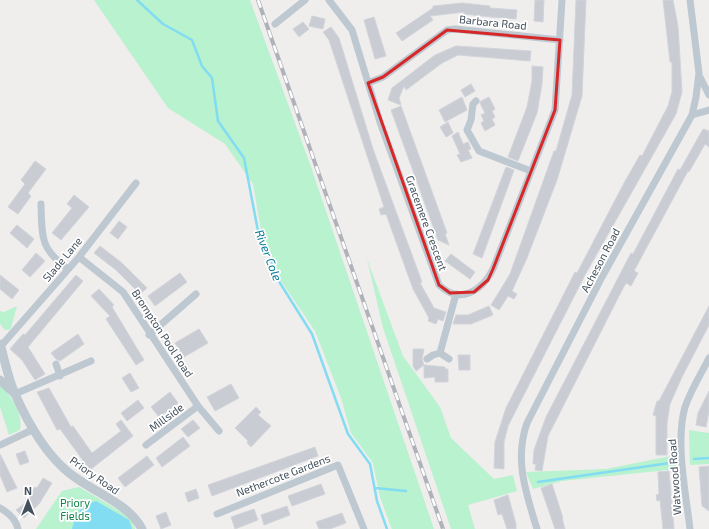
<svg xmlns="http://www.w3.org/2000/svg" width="709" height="529" font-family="'Exo 2',sans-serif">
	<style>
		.green { fill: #b8f2ce }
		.water { fill: #82dcf2 }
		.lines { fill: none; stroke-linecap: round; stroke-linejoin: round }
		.stream { stroke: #82dcf2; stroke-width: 2.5 }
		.building { fill: #c9ccd3; stroke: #d1d4da }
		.minor { stroke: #bdc8d1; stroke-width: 7 }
		.tertiary { stroke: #bdc8d1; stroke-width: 9 }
		.rail-casing { stroke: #afb3b9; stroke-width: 4 }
		.rail { stroke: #fff; stroke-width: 2.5; stroke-dasharray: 8; stroke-linecap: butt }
		.marked { fill: none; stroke: #d62828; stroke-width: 3; stroke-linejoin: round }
		.labels { text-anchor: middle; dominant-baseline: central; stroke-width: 3.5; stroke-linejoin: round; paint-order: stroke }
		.street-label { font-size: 11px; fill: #44515c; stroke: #fff }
		.park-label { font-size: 11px; fill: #108348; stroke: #fff }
		.water-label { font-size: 12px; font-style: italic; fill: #047c9a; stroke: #fff }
	</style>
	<rect width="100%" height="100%" fill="#f0eded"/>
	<path class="green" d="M94,0H250L310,164L434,529H392L391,527L380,497L373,463L351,433L341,398L315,331L277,275L261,230L253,184L225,144L168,108Z
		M367,259L403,356L440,407L451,438L494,479L513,475L517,491L468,505L475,529H451L383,328Z
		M17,306L11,328L9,330H5L0,324V311L4,312Z
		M0,384C10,396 24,413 20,430L9,435L0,407Z
		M689,430L709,433V464L690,465Z
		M676,455L677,469L562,481L533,489L526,472L606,469Z
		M79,487L127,515L132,521L135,529H36L62,491Z"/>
	<path class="water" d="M96,501L129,520L132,529H72C76,513 79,507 96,501Z"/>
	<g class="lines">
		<path class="stream" d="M137,0L163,24L192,40L202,66L212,78L218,121L244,158L258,231L270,255L275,275L312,334L348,434L370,464L377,501L387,529
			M694,459L709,458
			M538,482L670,463
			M375,488L406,491"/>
	</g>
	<path class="building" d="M535,0H544L543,22L534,21Z
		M576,0H586L582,96L557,180L527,258L512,291L517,294L514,299L508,296L499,310L491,305L510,274L554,151H556L572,95Z
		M663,0H673L678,26L682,92L676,114L585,275L508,426L504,442V469L494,468L495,442L506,408L575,272L577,273L624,183L640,155L642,156L668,106L672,92V62H670Z
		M462,3L490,6V8L517,10L516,19L491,17L464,14V12L430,16L433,20L402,41L396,33L433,8V6Z
		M312,16L325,19L323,29L309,26Z
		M374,17L386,56L375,59L364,20Z
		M303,22L309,29L299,37L293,29Z
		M331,27L339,38L373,149L422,282L420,283L434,308L446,312L443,321L438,319L436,324L428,321L429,318L413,289L386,214L381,215L379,209L384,207L329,40L323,32Z
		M456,46L531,51L530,61L458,55L442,63L406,90L404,86L399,98L401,105L388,100L392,88L435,55Z
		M532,66L543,67L542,84L537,113L518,161L508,157L527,107L532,81Z
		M471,84L475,91L465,97L461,90Z
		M462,97L467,110L445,122L439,110Z
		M489,97L495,109L492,111L495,117L492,119L495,125L485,131L481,123L484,121L481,115L485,113L480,103L481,101Z
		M401,106L447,233L445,234L449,245L438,240L391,110Z
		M448,122L453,133L446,137L440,127Z
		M703,129L709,131V147L705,144L689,172L688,171L634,271L638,273L631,286L626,283L619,296L548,436L542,471L535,470L536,464H533L534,450L546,417L631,253L633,254L678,169L680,170Z
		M458,132L463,144L468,142L471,149L468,150L472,158L461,162L457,155L460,154L452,136Z
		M35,161L46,169L28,193L31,196L18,214L8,207L25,184L21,180Z
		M506,167L514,170L482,258L473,254Z
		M74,195L89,207L61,240L52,233L72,208L67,204Z
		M119,221L127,227L118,239L110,233Z
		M17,225L34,239L27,248L10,233Z
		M100,246L122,263L147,288L140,294L116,270L94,253Z
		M36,253L45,261L30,277L22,270Z
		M451,254L475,272L470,279L445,261Z
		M180,273L187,282L155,306L148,296Z
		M0,275L19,290L12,299L0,289Z
		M76,275L83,281L28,347L45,374L35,380L22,360L10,349L23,334L25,335Z
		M99,289L114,305L112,307L144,360L136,365L106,319L110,316L91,296Z
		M489,306L493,315L471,324H453L456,315H468Z
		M709,306V325L682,377L670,404L667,423V455H656V416L653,415L657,401H659Z
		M199,329L208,343L184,357L175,343Z
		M78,334L84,344L60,361L56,359L51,353Z
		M413,349H424L422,359L424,365L416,371L413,366Z
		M458,355H470V370H459Z
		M424,365L445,367V369H448V382H435V377L424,378Z
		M130,373L139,388L131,392L122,378Z
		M231,384L239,398L215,411L207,397Z
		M49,388L71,427L73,426L92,453L121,431L116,424L121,420L133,436L90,470L60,429L57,430L37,392Z
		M709,391V411L706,427L696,425L698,413Z
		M170,392L178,403L159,417L151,407Z
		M138,400L144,408L127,421L121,413Z
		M256,407L261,412L258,415L271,426L251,447L247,443L248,441L235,428Z
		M193,420L200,428L188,437L181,429Z
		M183,437L190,446L162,467L156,458Z
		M315,447L318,456L212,496L208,485Z
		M25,451L29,462L20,465L16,454Z
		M0,454L17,488L7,492L0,475Z
		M147,456L154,465L125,487L118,478Z
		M709,466V511L702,506L699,467Z
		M669,471L674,529H663L660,500L657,501L656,495L659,494L658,472Z
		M43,478L52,483L39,504L24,518L16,510L24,504L35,487L37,488Z
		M321,484L325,494L292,506L288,496Z
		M552,484L563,518H562L565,529H555L541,488Z
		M196,489L199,498L188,502L185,493Z
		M508,495L516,524V529H507L502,514L498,515L494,500Z
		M287,506L290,515L264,525L261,515Z
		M254,509L258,520L235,529L231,517Z
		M166,512L171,525L161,529L156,516Z
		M342,513L346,523L330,529H319L316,522Z"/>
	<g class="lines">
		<path class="minor" d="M329,0L352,30L380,122L439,285C460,305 482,291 493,269L555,110L562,0
			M275,24L305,0
			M699,75L709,95
			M368,83L383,77L447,30L455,29L560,40
			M476,101L473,104L471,120L467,130L479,151L531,171
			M692,115L709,110
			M41,204C42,237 40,249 68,269
			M79,257L123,292L198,406L219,431
			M149,335L196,294
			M1,346L79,257L136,183
			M440,353L456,294
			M427,359L433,355L440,353L449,359
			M56,364L60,376
			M15,394L91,361
			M0,445L34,429
			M146,445L198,406
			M0,508C9,513 16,519 18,529
			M217,514L338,465L364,529
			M537,529C526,493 514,460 527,423L602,277L692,115L696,97L699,73L690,0
			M690,529C686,494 675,442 685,407C691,390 701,374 709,358"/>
		<path class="tertiary" d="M0,344C5,361 8,378 15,394C27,421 45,453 68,472C90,491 128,502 142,529
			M0,380L14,393"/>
		<g class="rail-casing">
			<path id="rail" d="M258,0L443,529"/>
		</g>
		<use href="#rail" class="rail"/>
	</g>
	<path class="marked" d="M447,30L560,40L555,110L493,269L488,280L474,292L450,293L439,285L368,83L383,77Z"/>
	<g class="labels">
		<g class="street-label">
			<text transform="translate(493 22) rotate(6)">Barbara Road</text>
			<text transform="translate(427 223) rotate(70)">Gracemere Crescent</text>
			<text transform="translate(62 259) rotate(-50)">Slade Lane</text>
			<text transform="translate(600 260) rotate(-62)">Acheson Road</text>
			<text transform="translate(163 333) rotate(57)">Brompton Pool Road</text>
			<text transform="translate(166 417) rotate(-36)">Millside</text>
			<text transform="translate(95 475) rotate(35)">Priory Road</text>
			<text transform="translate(283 475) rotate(-21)">Nethercote Gardens</text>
			<text transform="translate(674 477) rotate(-94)">Watwood Road</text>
		</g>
		<g class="park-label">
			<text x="75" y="502">Priory<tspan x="75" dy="13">Fields</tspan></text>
		</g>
		<g class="water-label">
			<text transform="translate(269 255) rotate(69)">River Cole</text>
		</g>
	</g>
	<g transform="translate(28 501)" stroke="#ffffff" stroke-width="3" paint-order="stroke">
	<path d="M0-3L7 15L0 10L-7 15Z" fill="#44515c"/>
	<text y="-6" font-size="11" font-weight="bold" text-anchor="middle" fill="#44515c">N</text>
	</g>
</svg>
